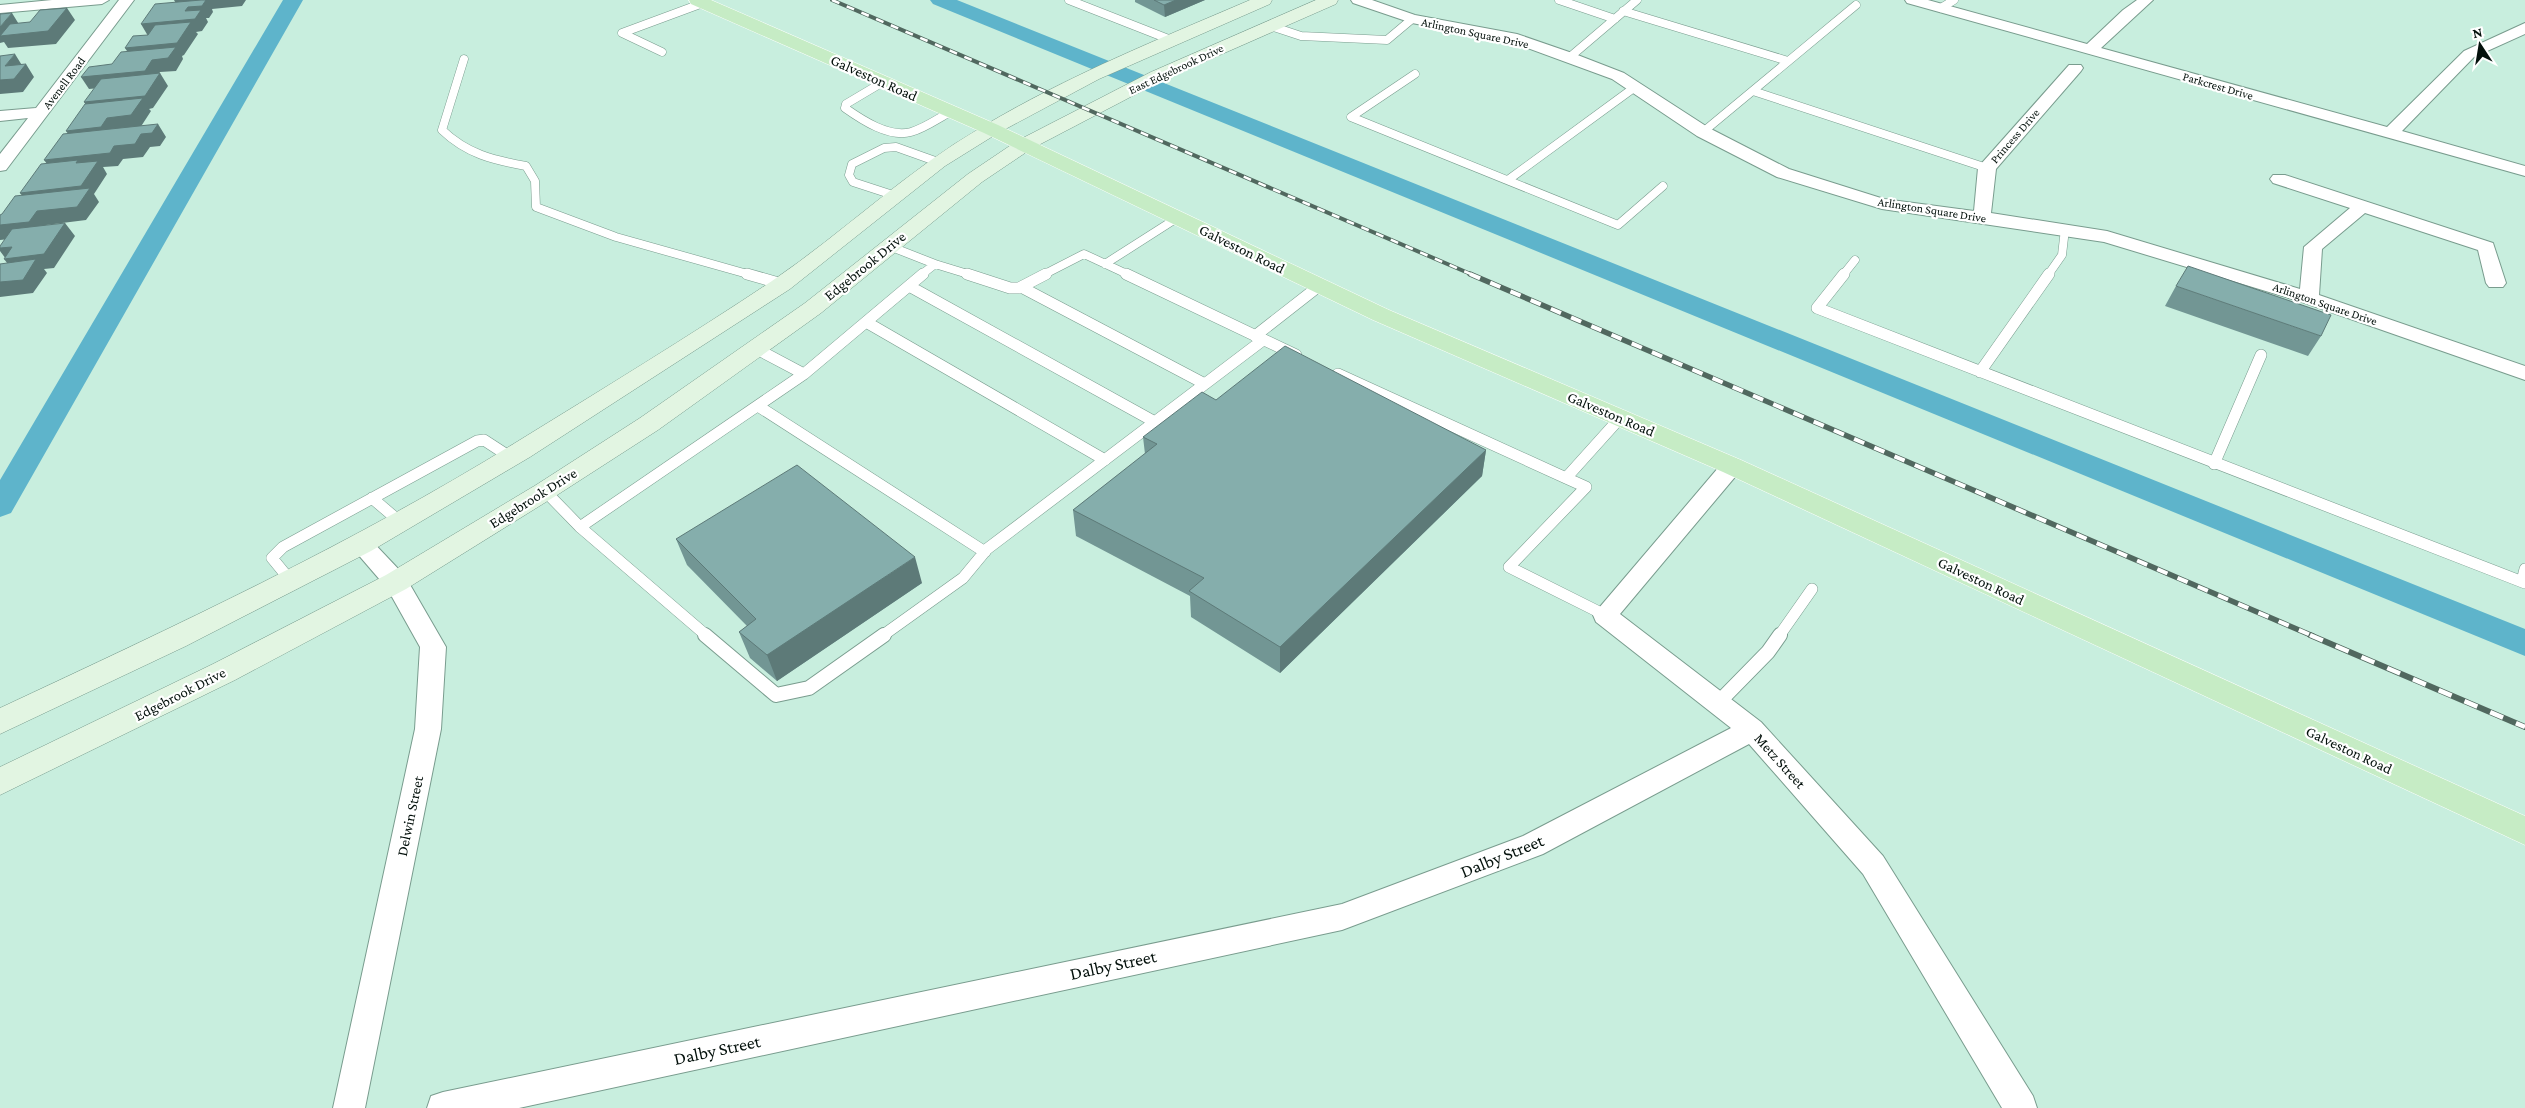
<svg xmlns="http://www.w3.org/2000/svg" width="2525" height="1108" font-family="'Crimson Pro',serif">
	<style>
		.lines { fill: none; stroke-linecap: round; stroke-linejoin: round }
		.canal { fill: #5eb4cb; fill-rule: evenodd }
		.service-far2-casing { stroke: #799c8e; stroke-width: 9 }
		.service-far1-casing { stroke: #799c8e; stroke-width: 12 }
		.service-casing { stroke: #799c8e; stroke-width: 16 }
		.minor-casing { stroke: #799c8e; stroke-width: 2 }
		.secondary-casing { stroke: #799c8e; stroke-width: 1 }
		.primary-casing { stroke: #fff; stroke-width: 1 }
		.service-far2 { stroke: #fff; stroke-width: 8 }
		.service-far1 { stroke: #fff; stroke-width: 11 }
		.service { stroke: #fff; stroke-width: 14 }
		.minor { fill: #fff; fill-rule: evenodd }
		.secondary { fill: #e2f5e2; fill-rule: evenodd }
		.primary { fill: #c6ecc5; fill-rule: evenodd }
		.rail-far2-casing { stroke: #51685f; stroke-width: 4 }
		.rail-far1-casing { stroke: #51685f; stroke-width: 5.5 }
		.rail-casing { stroke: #51685f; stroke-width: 6 }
		.rail-far2 { stroke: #fff; stroke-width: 2.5; stroke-dasharray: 8; stroke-linecap: butt }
		.rail-far1 { stroke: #fff; stroke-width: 4; stroke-dasharray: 11; stroke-linecap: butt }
		.rail { stroke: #fff; stroke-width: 4.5; stroke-dasharray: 14; stroke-linecap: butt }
		.wall { fill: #729694 }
		.shaded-wall { fill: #5d7a78 }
		.building { fill: #85aeac; stroke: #5d7a78 }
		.labels { text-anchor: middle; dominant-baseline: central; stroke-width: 4.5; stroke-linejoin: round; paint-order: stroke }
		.far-street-label { font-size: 12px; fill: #04110c; stroke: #fff }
		.street-label { font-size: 15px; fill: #04110c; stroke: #fff }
		.near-street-label { font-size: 18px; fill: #04110c; stroke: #fff }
	</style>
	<rect width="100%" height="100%" fill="#c8eede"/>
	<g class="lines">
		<path class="canal" d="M283,0H303L15,506L11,513L0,517V480Z
			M930,0H957L2525,629V656L933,4Z"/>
		<g class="service-far2-casing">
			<path id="service-far2" d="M1069,0L1171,40
				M1559,0L1615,19
				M1941,8L1954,0
				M1623,11L1788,61
				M1271,26L1301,36L1387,40L1412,19
				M662,52L622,33L703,3
				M1570,57L1637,0
				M464,59L442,130C467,154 493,160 526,166L535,181L536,207L616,237L751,275
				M1415,74L1351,117L1618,225L1663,186
				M883,82L846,104L845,108C862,120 889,138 911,132C925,128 937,119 950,112
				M1753,91L1987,168
				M1703,132L1856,5
				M1508,180L1635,87
				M896,196L853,182L849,175L852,164L884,148L896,147L938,162
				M889,246L935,264L921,275
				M935,264L971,275
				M1105,264L1177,218
				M1043,275L1084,254L1129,275
				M1843,275L1855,260
				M2048,275L2062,255L2065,229"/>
		</g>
		<g class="service-far1-casing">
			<path id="service-far1" d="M747,274L782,284
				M967,274L1010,288H1019L1046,274
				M1126,274L1296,355
				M1844,274L1817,308L2525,583
				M909,286L1155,422
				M1021,287L1205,384
				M866,322L1105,460
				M1255,336L1319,286
				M755,348L804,374
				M1980,372L2049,274
				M1338,374L1566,478
				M758,406L985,552
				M2214,464L2261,355
				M545,491L580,527L804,374L923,274
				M372,498L399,521
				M580,527L707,636
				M290,580L272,558L283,547L477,441L484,440L510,457
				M2522,581L2525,569
				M1605,615L1509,567L1586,487L1566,478L1620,418
				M882,636L963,578L987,549L1263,340
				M1779,636L1812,589"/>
		</g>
		<g class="service-casing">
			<path id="service" d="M705,635L776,695L809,688L884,635
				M1718,703L1768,652L1780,635"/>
		</g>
		<g class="minor-casing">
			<path id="minor" d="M52,0H109L102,4L0,13V5Z
				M119,0H134L6,170L0,171V154L28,118L0,121V111L36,108Z
				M1351,0H1372L1415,15L1517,34L1575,54L1624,73L1709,128L1789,169L1884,199L1974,211L1978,168L1981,164L2069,65H2081L2083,68L2081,71L1996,169L1991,213L2107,231L2300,289L2304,247L2350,208L2273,183L2270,179L2273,175H2285L2493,243L2506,283L2503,287H2489L2486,283L2478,250L2365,213L2322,249L2319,295L2525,366V380L2302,302L2104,242L1882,209L1777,177L1697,136L1612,79L1514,43L1412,23L1353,3Z
				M1905,0H1928L2087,44L2123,10L2137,0H2153L2101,48L2387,127L2464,51L2525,23V34L2474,57L2402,131L2525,166V176L1907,3Z
				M1732,458L1740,461L1743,466L1740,471L1620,614L1761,722L1883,856L2033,1096L2037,1108H2002L1863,874L1749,744L1543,854L1342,930L519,1108H427L431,1096L443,1092L1342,904L1523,836L1731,728L1596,622L1593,615L1724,461Z
				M361,536L369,538L405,576L446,647L441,729L365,1108H333L415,729L420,647L387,588L349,544L353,538Z"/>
		</g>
		<g class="secondary-casing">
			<path id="secondary" d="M1250,0H1272L1270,4L1099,79L998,133L945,166L790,289L530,457L371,551L186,646L0,734V708C175,626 350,545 515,443C601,390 688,337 772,281C844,232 906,171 982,127C1067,76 1159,39 1250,0Z
				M1316,0H1338L1336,4L1163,80L1031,149L982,182L821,313L658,430L554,497L406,589L235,680L0,795V767L213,664L386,575L536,485L640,418L805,303L968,174L1017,141L1151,72Z"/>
		</g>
		<g class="primary-casing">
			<path id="primary" d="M689,0H711L998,125L1389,310L1741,460L2525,816V845L1723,472L1373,320L984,133L691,4Z"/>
		</g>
		<use href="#service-far2" class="service-far2"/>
		<use href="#service-far1" class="service-far1"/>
		<use href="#service" class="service"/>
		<use href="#minor" class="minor"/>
		<use href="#secondary" class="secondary"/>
		<use href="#primary" class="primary"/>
		<g class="rail-far2-casing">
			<path id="rail-far2" d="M832,0L1473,275"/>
		</g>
		<g class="rail-far1-casing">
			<path id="rail-far1" d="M1470,274L2313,636"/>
		</g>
		<g class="rail-casing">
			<path id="rail" d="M2310,635L2525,727"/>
		</g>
		<use href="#rail-far2" class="rail-far2"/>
		<use href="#rail-far1" class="rail-far1"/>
		<use href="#rail" class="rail"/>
	</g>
	<path class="wall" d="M1135,0H1205L1165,17L1135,2Z
		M2176,286L2321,336L2308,356L2165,306Z
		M1216,400L1486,450L1482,476L1280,673L1191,617L1190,596L1076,536L1073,510L1145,454L1143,437Z
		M676,539L922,583L777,681L750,658L739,632L747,626L687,565Z"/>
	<path class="shaded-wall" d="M174,0H246L242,6L212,9L213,12L209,18H206L208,22L202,31L196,32L198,34L184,55L182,56L183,59L176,71L160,72L152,83L89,89L81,77L133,60L125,48L148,36L141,24L181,12Z
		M1176,0H1205L1165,17L1164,5Z
		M67,8L75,20L56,44L8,48L4,42L0,43V27L12,13L20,26Z
		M15,54L23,67L26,64L34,77L23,92L0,94V80L5,66Z
		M160,73L168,86L153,108L149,109L151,111L140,128L75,143L66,131L92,115L84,102Z
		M158,124L166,137L160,146L150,147L143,157L123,159L118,166L103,167L107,174L94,194L99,202L86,220L46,225L39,236L0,240V225L30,206L20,193L54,173L44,160L114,146L141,134Z
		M65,223L75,236L54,268L44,269L47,273L33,293L0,297V282L14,272L4,259H6L0,251V248Z
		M1486,450L1482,476L1280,673V647Z
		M915,557L922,583L777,681L767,655Z"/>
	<path class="building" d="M201,0H206L202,6L188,7L185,11L201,10L195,19L141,24L155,4Z
		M1154,0H1176L1164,5Z
		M67,8L48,31L0,36L10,24L30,22L40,10Z
		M12,13L0,27V14Z
		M191,22L177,43L125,48L133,36L148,35L155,25Z
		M176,47L168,58L152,60L145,71L81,77L89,67L112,64L121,52Z
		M15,54L5,66L26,64L14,79L0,80V56Z
		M160,73L145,96L84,102L101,79Z
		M143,98L131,115L107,118L101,127L66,131L85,104Z
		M158,124L152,133L141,134L135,144L114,146L110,153L44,160L63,134Z
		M78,160L76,163L98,161L81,186L20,193L41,164Z
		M90,188L77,207L37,211L29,222L0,225V215L2,214L15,196Z
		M65,223L44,254L4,259L12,247L0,248V246L12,229Z
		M36,259L23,280L0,282V264Z
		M2188,266L2331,315L2321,336L2176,286Z
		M1285,346L1486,450L1280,647L1189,591L1204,578L1073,510L1157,444L1143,437L1202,392L1216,400Z
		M797,465L915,557L767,655L739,632L756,619L676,539Z"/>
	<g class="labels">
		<g class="far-street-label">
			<text transform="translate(1475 33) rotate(12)">Arlington Square Drive</text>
			<text transform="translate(1176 69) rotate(-25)">East Edgebrook Drive</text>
			<text transform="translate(64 83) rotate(-53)">Avenell Road</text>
			<text transform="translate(2218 86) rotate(16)">Parkcrest Drive</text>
			<text transform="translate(2015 136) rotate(-49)">Princess Drive</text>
			<text transform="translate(1932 210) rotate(9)">Arlington Square Drive</text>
			<text transform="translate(2325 304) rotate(19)">Arlington Square Drive</text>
		</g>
		<g class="street-label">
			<text transform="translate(874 78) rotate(24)">Galveston Road</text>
			<text transform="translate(1242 249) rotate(26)">Galveston Road</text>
			<text transform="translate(865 266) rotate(-39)">Edgebrook Drive</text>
			<text transform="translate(1611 414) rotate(23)">Galveston Road</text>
			<text transform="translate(533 498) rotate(-32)">Edgebrook Drive</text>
			<text transform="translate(1981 581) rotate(25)">Galveston Road</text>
			<text transform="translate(180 694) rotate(-27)">Edgebrook Drive</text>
			<text transform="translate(2349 750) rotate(25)">Galveston Road</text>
			<text transform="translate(1780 761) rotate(48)">Metz Street</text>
			<text transform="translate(410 816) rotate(-78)">Delwin Street</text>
		</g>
		<g class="near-street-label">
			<text transform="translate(1502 856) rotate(-22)">Dalby Street</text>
			<text transform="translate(1113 965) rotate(-12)">Dalby Street</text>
			<text transform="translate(717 1050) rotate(-12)">Dalby Street</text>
		</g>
	</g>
	<g transform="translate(2480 45) rotate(348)" stroke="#ffffff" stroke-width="4" paint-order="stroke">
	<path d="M0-4L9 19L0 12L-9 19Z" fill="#04110c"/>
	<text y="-8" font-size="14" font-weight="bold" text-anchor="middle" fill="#04110c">N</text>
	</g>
</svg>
